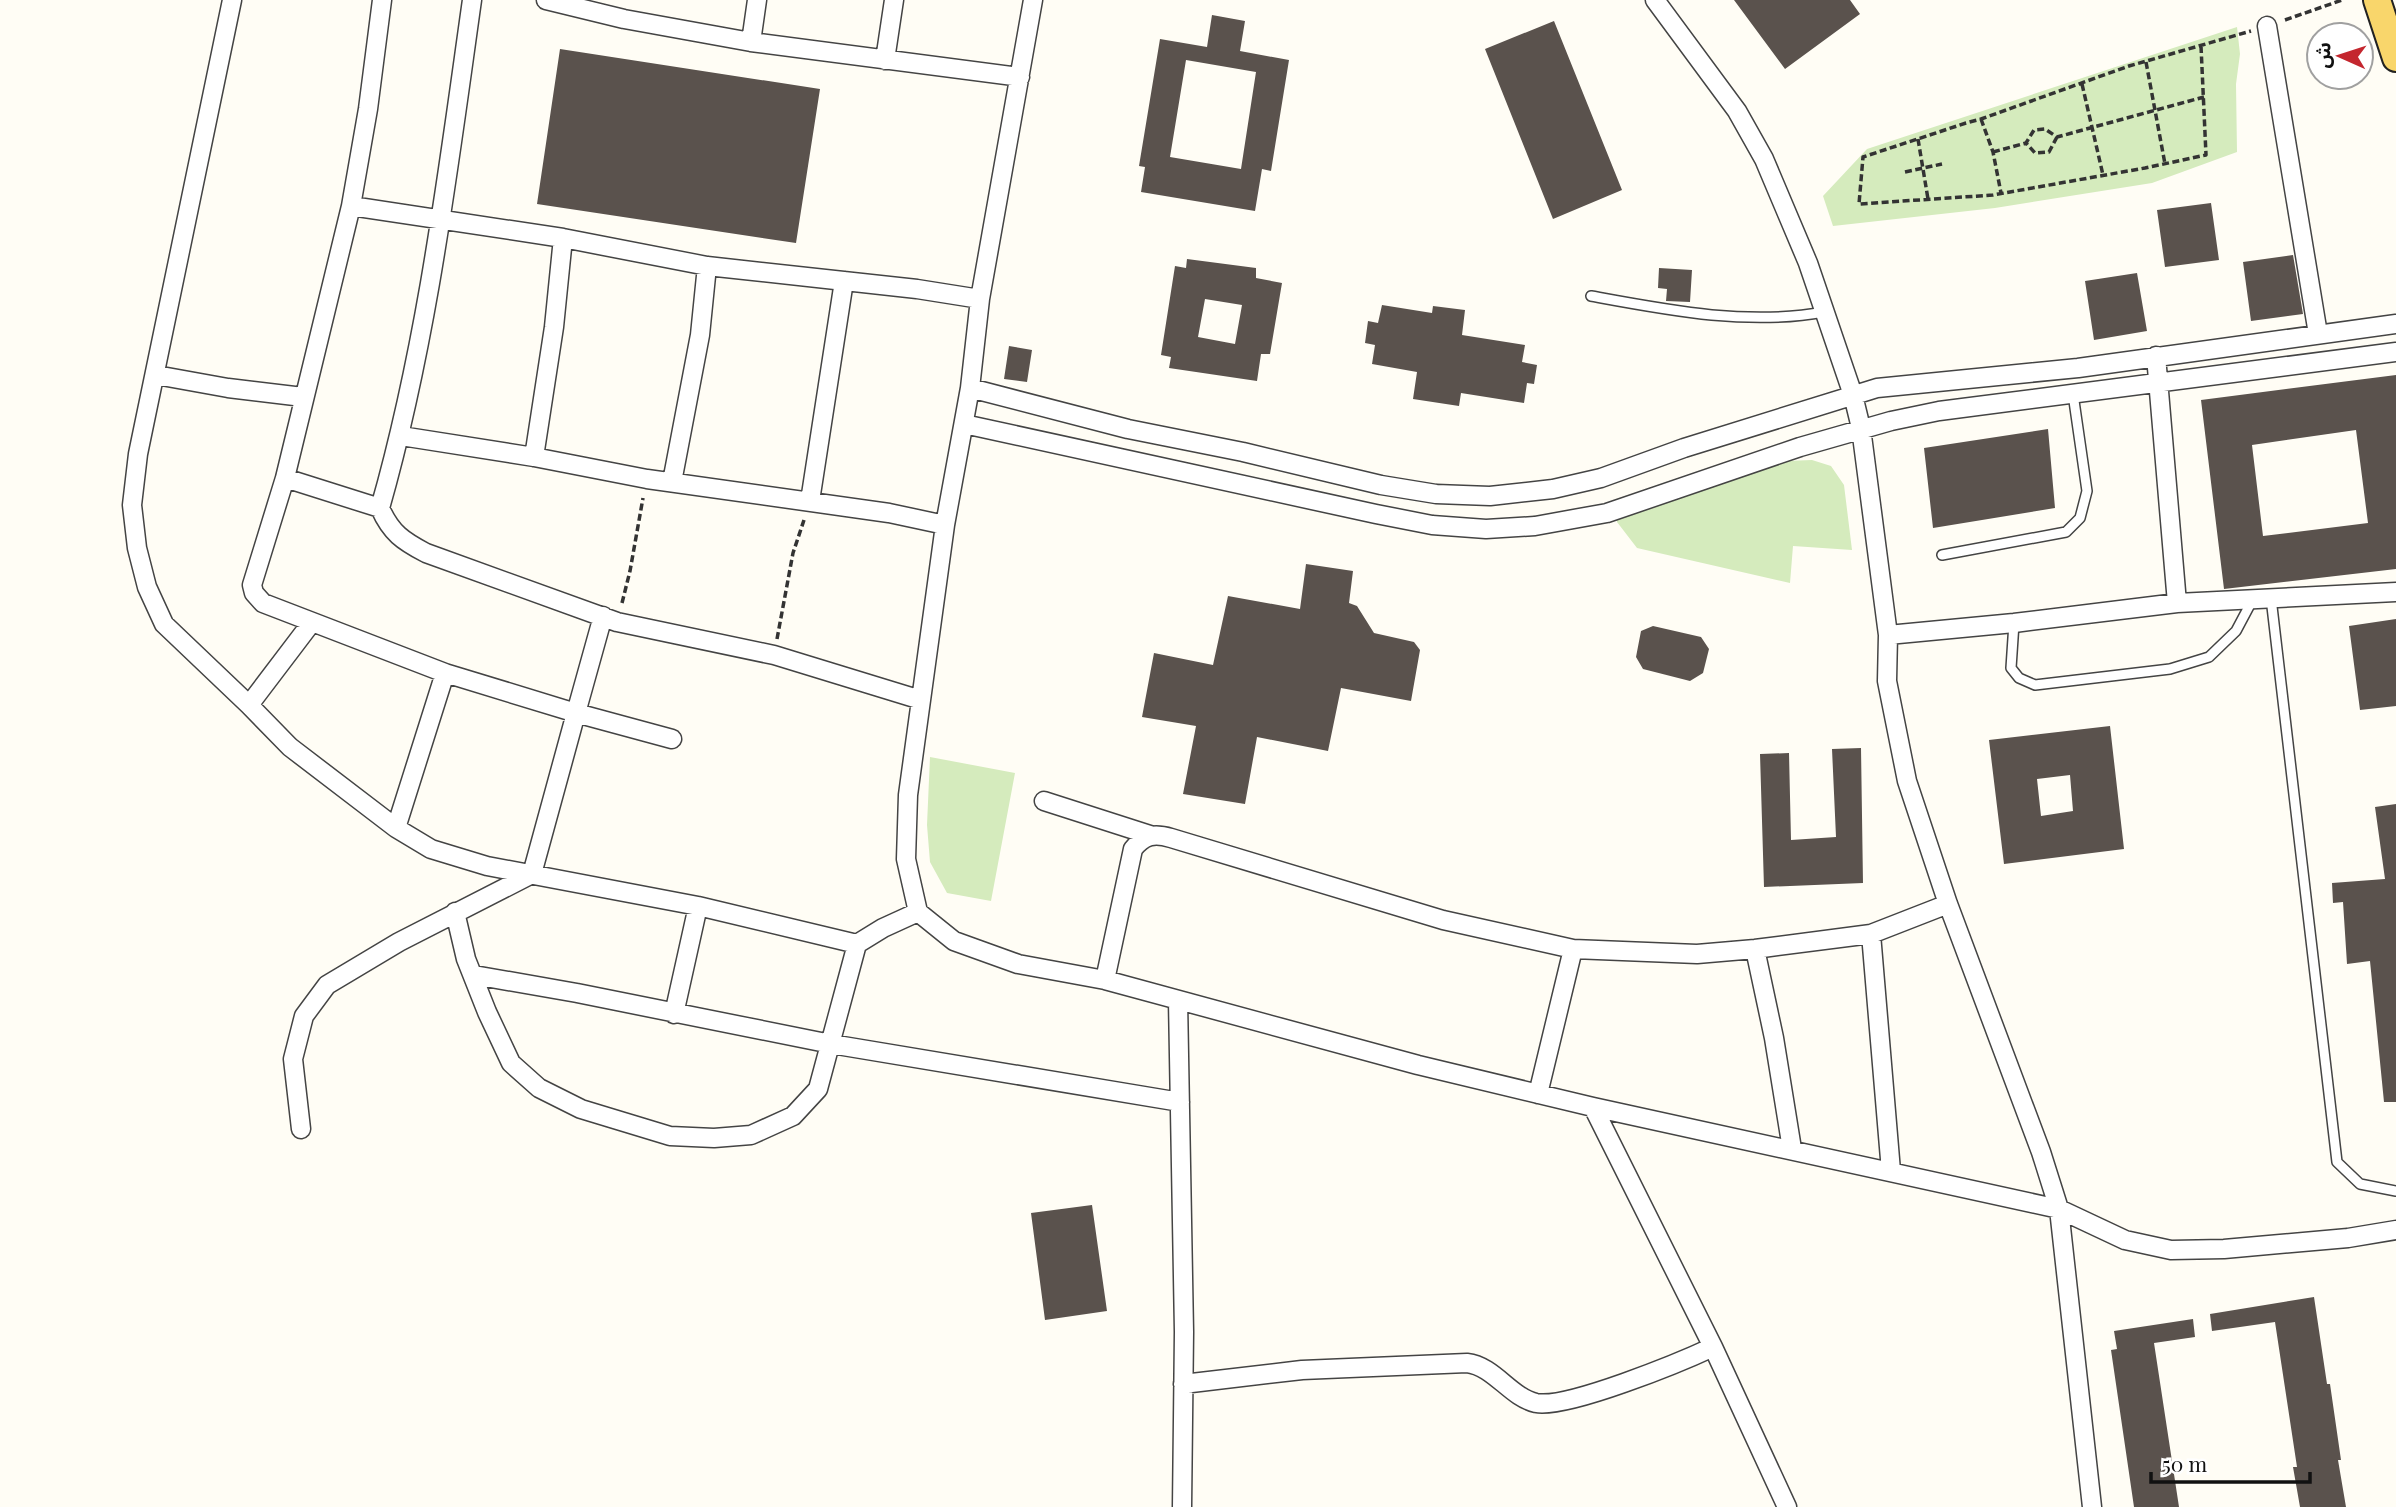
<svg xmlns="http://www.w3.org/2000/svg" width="2396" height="1507" font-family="'Playfair Display','Noto Sans Arabic',serif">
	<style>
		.green { fill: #d5ebbd }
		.building { fill: #5a524d; fill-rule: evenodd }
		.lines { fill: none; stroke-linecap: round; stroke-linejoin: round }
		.lane-casing { stroke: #444; stroke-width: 12 }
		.street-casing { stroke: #444; stroke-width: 21 }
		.primary-casing { stroke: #222; stroke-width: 30 }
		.path { stroke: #333; stroke-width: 3.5; stroke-dasharray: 7 3.5; stroke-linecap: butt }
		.lane { stroke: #fff; stroke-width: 9 }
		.street { stroke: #fff; stroke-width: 18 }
		.primary { stroke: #f9d66b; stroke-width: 26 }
	</style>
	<rect width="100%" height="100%" fill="#fffdf5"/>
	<path class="green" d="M2237,27L2240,54L2236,84L2237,152L2152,183L1995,208L1833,226L1823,196L1867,149Z
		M1812,460L1831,466L1844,485L1852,550L1793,546L1790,583L1637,548L1617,522V516L1786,461Z
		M930,757L1015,773L991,901L947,893L930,862L927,825Z"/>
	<path class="building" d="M1734,0H1850L1860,14L1785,69Z
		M1212,15L1245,21L1240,51L1289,60L1271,171L1262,169L1255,211L1141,192L1145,167L1139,166L1160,39L1207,47ZM1186,60L1256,72L1241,169L1170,157Z
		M1554,21L1622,190L1553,219L1485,49Z
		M560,49L820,89L796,243L537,204Z
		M2211,203L2219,260L2165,267L2157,210Z
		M2293,255L2303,314L2251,321L2243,262Z
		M1187,259L1256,268V278L1282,283L1270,354H1261L1257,381L1169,368L1171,357L1161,355L1175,266L1186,268ZM1205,299L1242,305L1235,344L1198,337Z
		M1659,268L1692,270L1690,302L1666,301L1667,289L1658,288Z
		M2137,273L2147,331L2094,340L2085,281Z
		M1382,305L1432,313L1433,306L1465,310L1462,335L1525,345L1522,362L1537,365L1534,384L1527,383L1524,403L1461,393L1459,406L1413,399L1417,372L1372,364L1375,345L1365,343L1368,321L1378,323Z
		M1009,346L1032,350L1027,382L1004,379Z
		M2396,375V569L2224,589L2201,400ZM2356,430L2368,523L2263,536L2252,445Z
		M2048,429L2055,508L1933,528L1924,448Z
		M1306,564L1353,571L1349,603L1357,606L1374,633L1414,642L1420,650L1411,701L1341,688L1328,751L1257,737L1245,804L1183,794L1196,726L1142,717L1154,653L1213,665L1228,596L1300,609Z
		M2396,619V706L2360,710L2349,626Z
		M1653,626L1701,637L1709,649L1703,673L1690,681L1643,669L1636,657L1641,631Z
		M2110,726L2124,849L2004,864L1989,740ZM2070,775L2073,811L2041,816L2037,779Z
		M1861,748L1863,883L1764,887L1760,754L1789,753L1791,840L1836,837L1832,749Z
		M2396,804V1102H2384L2370,961L2347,964L2343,902L2333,903L2332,883L2385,879L2375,807Z
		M1092,1205L1107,1311L1045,1320L1031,1213Z
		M2314,1297L2327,1384H2330L2341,1460H2338L2346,1507H2300L2293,1467H2297L2275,1322L2212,1331L2210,1314Z
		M2193,1319L2195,1337L2154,1343L2179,1507H2134L2111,1350L2117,1349L2114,1331Z"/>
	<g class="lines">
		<g class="lane-casing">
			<path id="lane" d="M1591,296C1667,310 1748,326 1824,312
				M1942,555L2066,532L2080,518L2087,491L2073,394
				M2271,598L2337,1162L2360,1184L2396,1191
				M2014,623L2011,668L2019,678L2035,685L2170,669L2209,657L2236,631L2253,599"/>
		</g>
		<g class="street-casing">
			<path id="street" d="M232,0L138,454L132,505L137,548L147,587L164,624L249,705L290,747L396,828L431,849L487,866L698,906L857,944L883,928L918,912
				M472,0C448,170 427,343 380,508C391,533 403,541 426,553L617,622L774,655L921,700
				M546,0L624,19L751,42L1020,77
				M1033,0L980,299L970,388L945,525L908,795L906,859L918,912L954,941L1018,964L1105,980L1418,1065L1593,1107L2059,1209L2125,1240L2171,1250L2224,1249L2348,1238L2396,1230
				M1655,0L1737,111L1764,159L1808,263L1853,395L1861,428L1888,635L1887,681L1907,781L1948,904L2041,1152L2059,1209L2092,1507
				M2267,26L2318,334
				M751,42L757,0
				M885,60L894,0
				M351,206L563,238L707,266L917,289L980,299
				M156,375L228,388L303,397
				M970,388L1128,429L1243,452L1381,485L1436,494L1490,496L1553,489L1601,478L1684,448L1877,388L2078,368L2396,324
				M964,424L1376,514L1432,525L1486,529L1535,526L1607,513L1800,447L1891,421L1939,411L2396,352
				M401,436L534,457L647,479L889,513L945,525
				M534,457L554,327L563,238
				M285,478L252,585L254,593L263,603L445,673
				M672,482L700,335L707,266
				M810,501L844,281
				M380,508L285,478L351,206L368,109L382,0
				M2177,603L2396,592
				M1888,635L2014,623L2177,603L2156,356
				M249,705L312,622
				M1044,801L1150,835
				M396,828L445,673L576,713L603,616
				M455,912L466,959L487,1012L511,1063L539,1088L581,1109L670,1136L714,1138L751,1135L793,1116L818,1089L857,944
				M1871,934L1891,1171
				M1755,949L1774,1038L1792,1149
				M474,975L577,993L831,1044L1180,1102
				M1105,980L1133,849C1144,835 1154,833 1171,838L1443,920L1573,949L1697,954L1755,949L1871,934L1948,904
				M1178,1000L1184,1332L1182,1507
				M674,1014L698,906
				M1538,1094L1573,949
				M1593,1107L1713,1347L1787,1507
				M301,1129L293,1059L304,1016L327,985L399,942L532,874L576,713L672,739
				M1183,1384L1302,1370L1467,1363C1494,1366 1510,1397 1536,1403C1567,1409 1681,1362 1713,1347"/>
		</g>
		<g class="primary-casing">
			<path id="primary" d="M2377,0L2396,58"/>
		</g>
		<path class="path" d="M2285,20L2342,0
			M2201,46L2206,155L2145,168L1993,195L1859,204L1863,157L1966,123L1981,119L2129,66L2251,31
			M2146,62L2165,164
			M2082,84L2103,175
			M1981,119L1993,152L2001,193
			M2057,137L2049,152L2035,153L2026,143L2034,130L2045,129L2057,137L2204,97
			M1918,139L1928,199
			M1993,152L2026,143
			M1905,172L1942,164
			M622,603L630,571L643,498
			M777,639L793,553L804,520"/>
		<use href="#lane" class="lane"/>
		<use href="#street" class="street"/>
		<use href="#primary" class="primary"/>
	</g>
	<g transform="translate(2340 56) rotate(273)"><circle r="33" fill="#ffffff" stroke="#a0a0a0" stroke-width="2"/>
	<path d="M0-5L12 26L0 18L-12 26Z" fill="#c4262e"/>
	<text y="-10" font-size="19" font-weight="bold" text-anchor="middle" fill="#111111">ش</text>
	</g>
	<path d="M2151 1472v10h159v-10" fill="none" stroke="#111111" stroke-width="3.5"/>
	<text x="2162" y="1472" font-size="21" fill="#111111" stroke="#ffffff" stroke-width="5" paint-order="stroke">50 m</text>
</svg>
